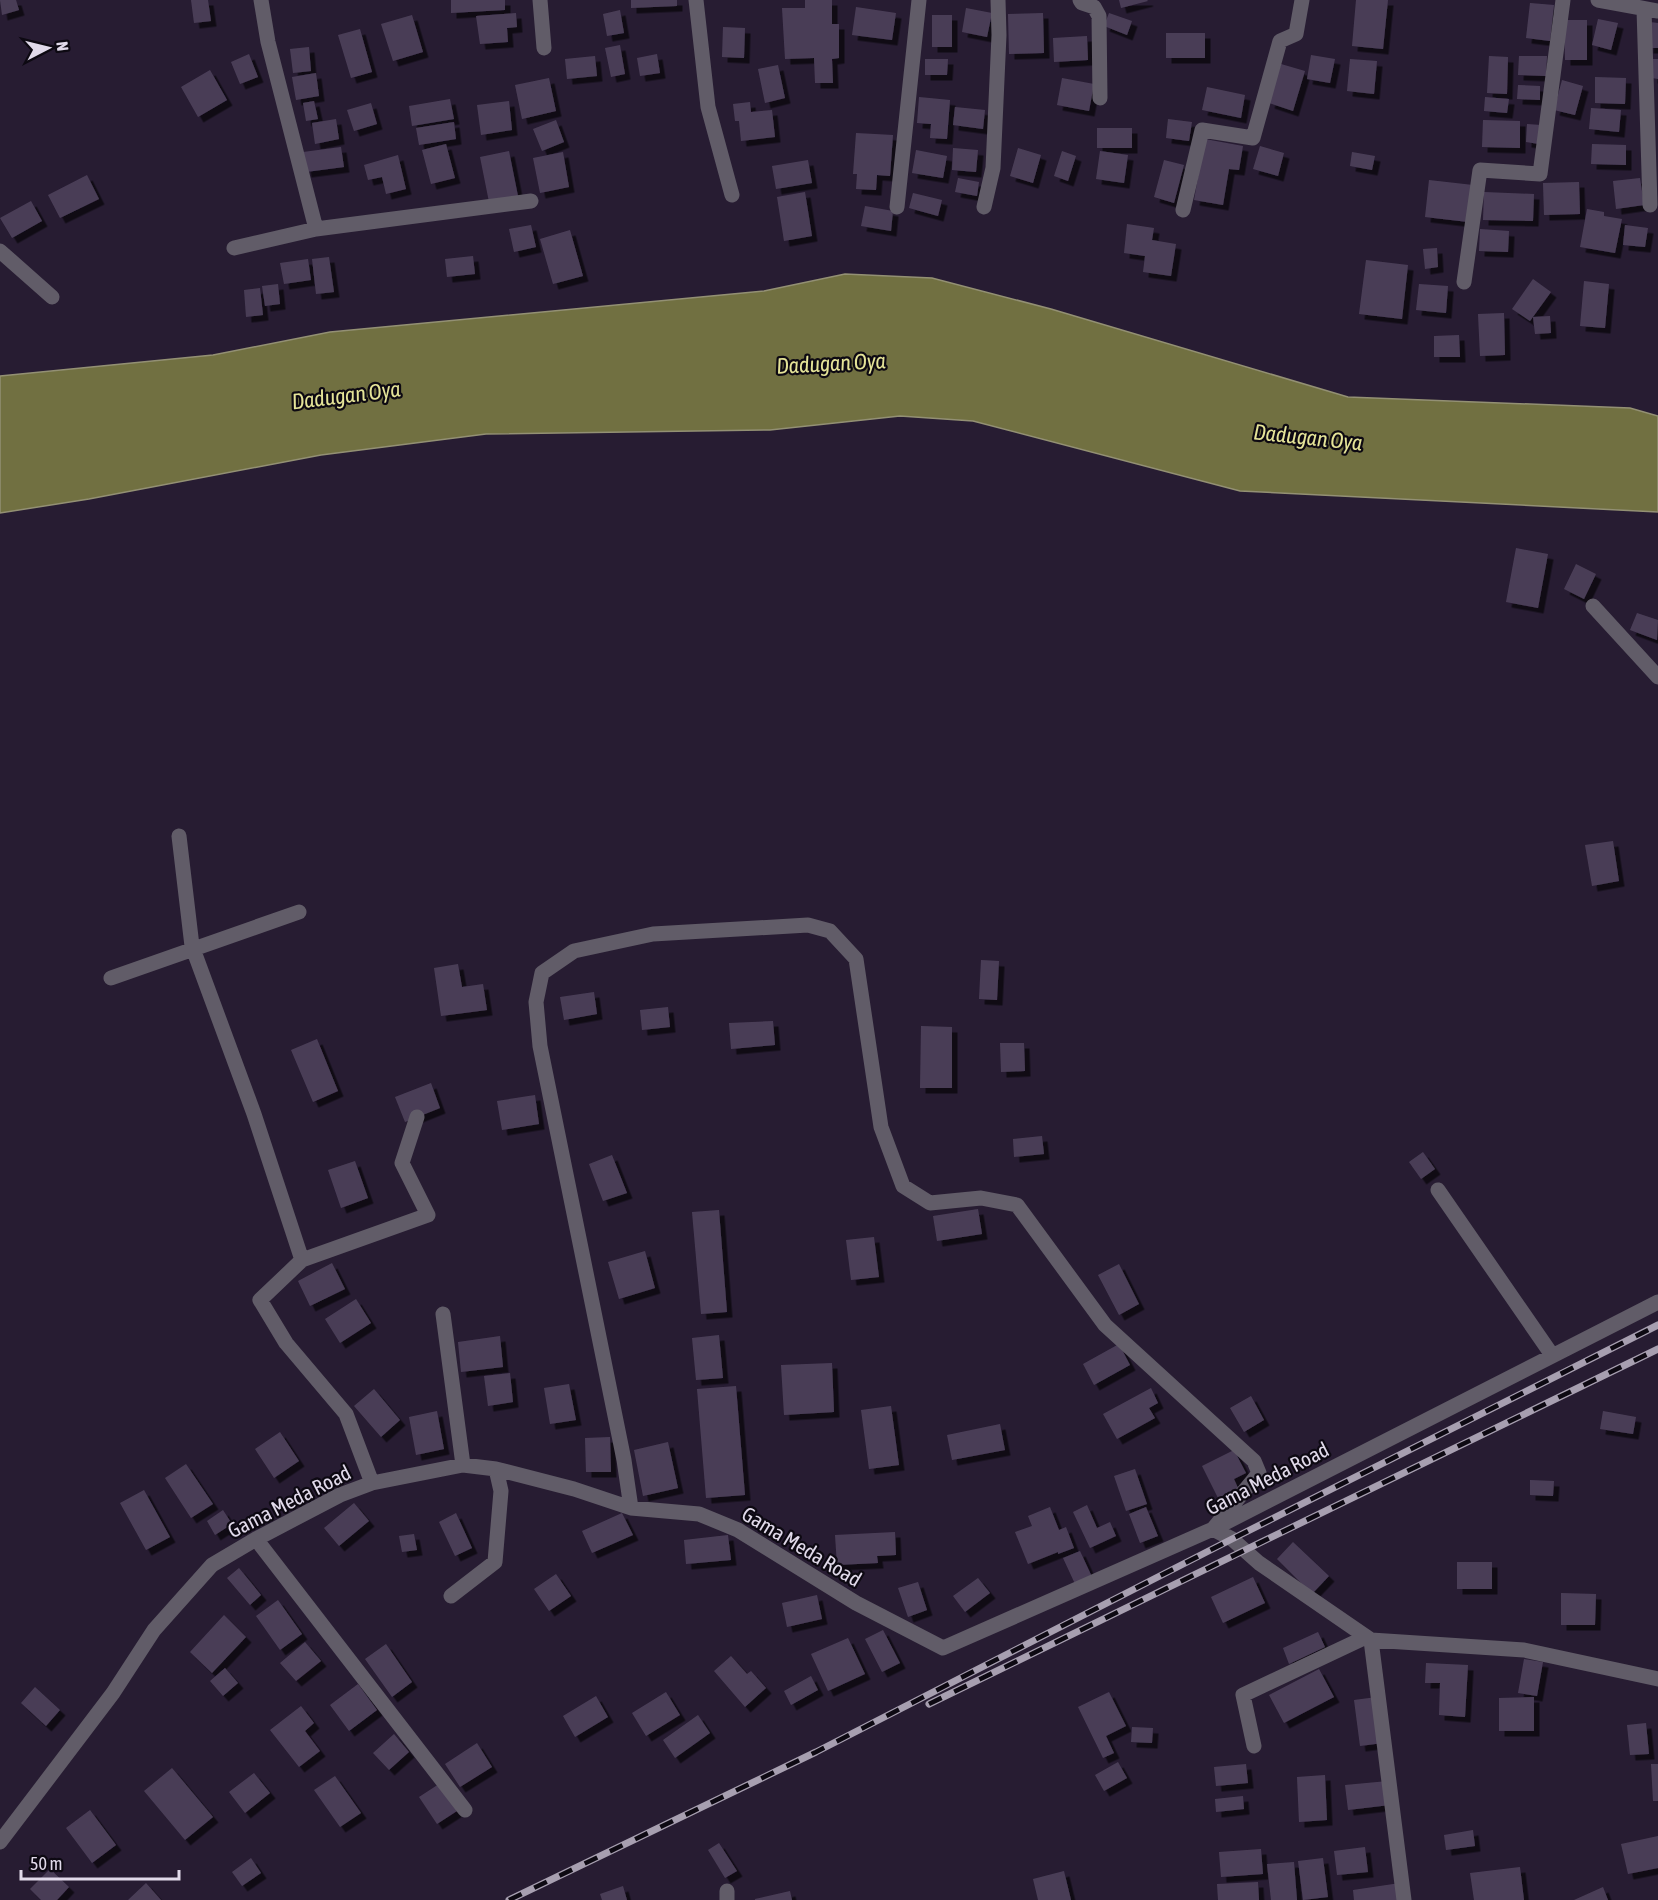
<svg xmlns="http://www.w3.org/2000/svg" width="1658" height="1900" font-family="'Asap Condensed',sans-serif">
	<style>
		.water { fill: #717041; stroke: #939074; stroke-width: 1.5 }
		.building { fill: #4a3e57; filter: url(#shadow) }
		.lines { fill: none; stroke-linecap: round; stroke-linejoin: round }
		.minor { stroke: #615c68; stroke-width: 15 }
		.rail-casing { stroke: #a79fb0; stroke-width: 7 }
		.rail { stroke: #0d0912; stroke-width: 4.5; stroke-dasharray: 14; stroke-linecap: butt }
		.labels { text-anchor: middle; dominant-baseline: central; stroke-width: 4.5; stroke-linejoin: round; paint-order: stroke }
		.street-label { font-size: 21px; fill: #e1daea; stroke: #0d0912 }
		.water-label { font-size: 22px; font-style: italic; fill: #e5e498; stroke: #0d0912 }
	</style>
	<defs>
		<filter id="shadow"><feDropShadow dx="5.5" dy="5.5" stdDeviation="0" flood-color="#0009"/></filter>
	</defs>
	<rect width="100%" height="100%" fill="#271c32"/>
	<path class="water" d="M845,274L932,278L1051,309L1348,397L1630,408L1658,416V512L1240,491L973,421L900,416L770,430L486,434L321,455L89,499L0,513V376L213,355L330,332L764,291Z"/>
	<path class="building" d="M0,0H16L19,10L2,15Z
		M191,0H208L211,21L194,23Z
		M451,0H505V10L451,13Z
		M631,0H677V6L631,8Z
		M805,0H832V24H839V58L832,59L833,83H815L814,58L785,59L782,8H805Z
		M1119,0H1147L1148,1L1121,8Z
		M1356,0H1388L1383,49L1352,46Z
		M1530,3L1554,5L1550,41L1526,38Z
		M856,7L896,13L892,40L852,35Z
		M966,8L992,13L987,37L962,32Z
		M620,10L624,33L607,36L603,14Z
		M516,13L517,27L507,28L508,42L480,44L476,16Z
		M1043,13L1044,53L1009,54L1008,14Z
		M1109,13L1132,21L1127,35L1104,26Z
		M412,15L423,52L393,61L381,24Z
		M932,15H952V47H932Z
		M1598,19L1618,23L1611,50L1592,45Z
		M1564,20H1587V60H1565Z
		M1650,22L1658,23V48H1648Z
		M723,27L745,28L744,58L722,57Z
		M360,29L372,72L351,78L338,35Z
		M1166,33H1205V58H1166Z
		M1087,36L1088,60L1054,62L1053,38Z
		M620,45L625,74L611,77L605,48Z
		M309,47L311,71L293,73L290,49Z
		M249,54L258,77L240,84L231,62Z
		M657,54L660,73L640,76L637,58Z
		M1311,55L1335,59L1330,83L1307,79Z
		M595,56L597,76L567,79L565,59Z
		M1489,56L1508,57L1507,94L1487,93Z
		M1519,56H1547L1546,76L1518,75Z
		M925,59H948L947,75H925Z
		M1350,59L1377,61L1374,94L1347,91Z
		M1653,59H1658V79L1652,78Z
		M1281,64L1305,71L1293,111L1269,103Z
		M778,65L785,98L765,103L758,69Z
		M210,70L227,100L198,117L181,87Z
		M316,73L319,96L296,100L292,77Z
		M1595,77L1626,78L1625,104L1595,103Z
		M549,78L556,111L522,119L515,85Z
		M1062,78L1094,84L1089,111L1057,105Z
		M1562,80L1583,86L1575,115L1554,110Z
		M1518,85L1540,86V100L1517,99Z
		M1207,87L1245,95L1241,118L1202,110Z
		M919,97L950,100L947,139L930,138L931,124L917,123Z
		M1485,97L1509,99L1507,113L1484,111Z
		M450,99L454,119L412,126L409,106Z
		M314,101L318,119L306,121L303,103Z
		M509,101L512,130L481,135L477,105Z
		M750,102L751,112L772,110L775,137L741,141L739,121H735L733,104Z
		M371,103L377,124L354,131L347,110Z
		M955,107L985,110L983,129L953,125Z
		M1591,108L1621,110L1619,132L1589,129Z
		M336,119L339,139L315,144L312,123Z
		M1168,119L1192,122L1189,141L1166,138Z
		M556,120L564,142L542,151L533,129Z
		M1483,120L1520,121V148L1482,147Z
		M454,122L456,139L419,145L416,128Z
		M1527,124L1541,125L1539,144L1526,142Z
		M1097,128H1132V148H1097Z
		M856,133L893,135L890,176L877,175L876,190L856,189L857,174H853Z
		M1205,139L1243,146L1239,170L1229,169L1223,205L1194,200Z
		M446,144L455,178L431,184L422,150Z
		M1592,144L1626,145V165L1591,164Z
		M1260,146L1284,153L1278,176L1253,169Z
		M341,147L344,167L306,172L303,152Z
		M953,148L978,150L976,172L952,170Z
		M1018,148L1041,155L1033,183L1010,176Z
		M916,150L947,156L943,178L912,173Z
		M509,151L518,196L489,202L480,157Z
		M1062,151L1076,156L1068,181L1054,176Z
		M1100,151L1128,155L1124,183L1096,179Z
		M563,152L569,187L540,193L533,158Z
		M1352,152L1375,156L1372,170L1350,166Z
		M398,155L406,189L386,194L382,177L368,180L364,165Z
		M808,160L812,183L776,189L772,166Z
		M1164,160L1184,165L1174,203L1154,197Z
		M87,175L99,199L60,218L48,195Z
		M958,178L979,182L977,196L955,192Z
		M1640,178L1644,205L1616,209L1613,181Z
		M1429,180L1473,185L1468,222L1425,217Z
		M1579,182L1580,214L1544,215L1543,183Z
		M805,192L812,236L784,241L777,197Z
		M1484,192L1534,194L1533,221L1483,220Z
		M913,193L942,200L938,216L909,208Z
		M31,201L42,221L12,238L0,218Z
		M865,206L893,211L891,231L861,226Z
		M1587,209L1604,212V216L1622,219L1615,253L1580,247Z
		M1127,224L1154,228L1152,240L1176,244L1171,276L1143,272L1145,256L1124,253Z
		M531,225L536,247L514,252L509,229Z
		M1625,225L1648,228L1645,247L1623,245Z
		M1480,229L1509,231L1508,252L1479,251Z
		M570,230L583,276L553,284L540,239Z
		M1437,248L1438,267L1425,269L1423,249Z
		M473,256L475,274L447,277L445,259Z
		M329,257L334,292L316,294L312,259Z
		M308,259L311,280L284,284L280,263Z
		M1366,260L1408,265L1402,319L1359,314Z
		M1533,279L1551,292L1530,321L1512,309Z
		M1584,281L1609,284L1605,328L1580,326Z
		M278,284L280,304L265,306L262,286Z
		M1419,284L1448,286L1446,313L1416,310Z
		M260,288L263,315L246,317L244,290Z
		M1504,313L1505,355L1480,356L1478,314Z
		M1550,316L1551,333L1535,334L1533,317Z
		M1459,335L1460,357H1434V336Z
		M1516,548L1548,554L1538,608L1506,602Z
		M1576,564L1596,574L1584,599L1564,589Z
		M1637,613L1658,620L1657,640L1630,630Z
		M1613,841L1619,881L1592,886L1585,845Z
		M981,960L999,961L997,1000L979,999Z
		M458,964L462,987L483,984L487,1010L441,1016L434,968Z
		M594,992L597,1014L564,1020L560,997Z
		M668,1007L670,1027L642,1030L640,1010Z
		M773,1021L775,1045L731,1049L729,1023Z
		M921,1026L952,1027V1088H920Z
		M317,1039L338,1091L313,1102L291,1050Z
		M1000,1043H1024L1025,1071L1001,1072Z
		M431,1083L440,1108L405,1122L395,1097Z
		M535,1095L539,1124L502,1130L497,1101Z
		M1042,1136L1044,1154L1014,1157L1013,1139Z
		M1423,1152L1435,1169L1421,1179L1409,1162Z
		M612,1155L627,1193L603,1201L589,1164Z
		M355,1161L368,1198L341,1208L328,1170Z
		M978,1209L982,1234L937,1241L933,1216Z
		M719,1210L727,1312L701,1314L692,1212Z
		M874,1237L879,1277L851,1280L846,1240Z
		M645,1251L655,1288L619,1299L608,1262Z
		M332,1263L345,1289L310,1306L298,1281Z
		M1119,1264L1139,1304L1119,1315L1098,1275Z
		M356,1299L371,1323L340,1343L325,1319Z
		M719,1335L723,1378L696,1380L692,1338Z
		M500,1336L503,1367L461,1372L458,1342Z
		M1119,1344L1130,1365L1094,1385L1083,1364Z
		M832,1363L834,1412L784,1415L781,1365Z
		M510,1373L513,1402L488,1406L484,1376Z
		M569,1384L576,1420L550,1424L544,1388Z
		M736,1386L745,1495L706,1498L697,1389Z
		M1151,1388L1158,1403L1149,1408L1155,1418L1117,1439L1103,1414Z
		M374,1389L400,1420L381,1437L354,1406Z
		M1251,1396L1264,1420L1244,1432L1230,1408Z
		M891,1406L899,1465L869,1469L861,1410Z
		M437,1411L444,1449L416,1455L409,1417Z
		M1603,1411L1636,1417L1633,1434L1600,1429Z
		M1000,1424L1005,1450L952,1460L947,1435Z
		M280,1432L299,1461L274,1478L255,1449Z
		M610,1437L611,1472H586L585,1438Z
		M668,1442L678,1488L643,1496L634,1450Z
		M1234,1450L1246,1473L1234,1479L1238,1488L1218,1498L1202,1466Z
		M186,1464L213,1504L191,1518L165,1478Z
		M1135,1469L1147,1504L1126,1511L1114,1476Z
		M1530,1480L1554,1481L1553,1496L1530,1495Z
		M144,1490L170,1537L146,1550L120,1503Z
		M354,1503L369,1521L339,1546L324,1528Z
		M1087,1505L1097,1528L1110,1522L1116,1536L1090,1548L1073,1512Z
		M1050,1507L1059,1530L1066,1527L1074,1548L1058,1554V1552L1028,1564L1015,1532L1032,1526L1028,1516Z
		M1146,1507L1158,1536L1140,1543L1129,1514Z
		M223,1510L232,1524L215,1535L207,1521Z
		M456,1513L472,1548L455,1556L439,1522Z
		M622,1513L633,1535L592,1553L582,1531Z
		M895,1532L896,1555L877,1556L878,1563L837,1565L835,1535Z
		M414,1534L417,1550L402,1552L399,1536Z
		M728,1535L731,1560L686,1564L684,1540Z
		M1293,1542L1329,1576L1312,1594L1277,1559Z
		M1080,1551L1093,1579L1076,1586L1063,1558Z
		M1457,1562H1492V1589H1457Z
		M239,1568L261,1595L250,1605L227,1578Z
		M556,1574L571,1596L549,1611L534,1589Z
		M1253,1577L1265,1603L1223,1623L1211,1597Z
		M978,1578L990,1593L965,1612L953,1596Z
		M918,1582L927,1610L908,1617L898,1588Z
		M1561,1593L1596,1594L1595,1625H1561Z
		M817,1595L822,1619L787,1627L782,1603Z
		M278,1600L302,1634L280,1650L256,1616Z
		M224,1615L246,1637L212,1673L190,1652Z
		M883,1630L900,1663L882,1672L865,1639Z
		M1318,1632L1325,1647L1289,1664L1283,1648Z
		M848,1638L865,1674L828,1691L811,1654Z
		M305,1642L321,1661L296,1681L280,1663Z
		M386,1644L412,1682L392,1697L365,1659Z
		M731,1656L747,1674L751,1671L766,1688L745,1707L714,1671Z
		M1524,1659L1543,1662L1537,1696L1518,1693Z
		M1426,1663L1468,1665L1465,1717L1439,1715L1440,1683H1425Z
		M225,1668L238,1683L223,1696L210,1681Z
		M1319,1669L1334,1697L1284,1723L1269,1695Z
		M811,1676L818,1690L791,1705L784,1691Z
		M358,1684L377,1710L349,1731L330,1705Z
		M35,1687L60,1710L46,1726L21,1703Z
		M666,1692L680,1715L646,1736L632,1713Z
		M1109,1692L1126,1726L1106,1736L1114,1753L1103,1758L1078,1707Z
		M596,1696L608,1717L575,1737L563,1716Z
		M1377,1697L1383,1743L1360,1746L1354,1700Z
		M1534,1697V1731H1499V1698Z
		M301,1706L314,1723L305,1731L320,1751L299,1767L270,1730Z
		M698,1715L710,1733L675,1758L663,1740Z
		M1646,1723L1649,1754L1630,1755L1627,1725Z
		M1132,1727L1153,1728L1152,1743L1131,1742Z
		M394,1734L409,1752L389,1770L373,1753Z
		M477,1743L492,1767L460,1787L445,1764Z
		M1118,1762L1127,1778L1104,1791L1095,1775Z
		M1246,1764L1248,1783L1216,1786L1214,1767Z
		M1651,1764H1658V1801H1653Z
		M172,1768L213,1817L185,1840L144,1791Z
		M254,1773L270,1793L245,1813L229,1792Z
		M1325,1775L1327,1820L1299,1822L1297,1777Z
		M335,1776L361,1813L340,1827L314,1790Z
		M1388,1781L1390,1805L1348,1810L1345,1785Z
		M439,1784L457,1811L437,1824L419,1797Z
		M1243,1796L1244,1809L1216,1812L1215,1799Z
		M90,1810L116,1845L92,1863L66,1828Z
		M1473,1830L1475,1846L1446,1850L1444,1835Z
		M1658,1836V1868L1628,1874L1621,1844Z
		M719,1843L737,1871L725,1878L708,1850Z
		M1365,1847L1368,1872L1337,1875L1334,1851Z
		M1261,1849L1263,1874L1221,1877L1219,1852Z
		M251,1858L261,1873L242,1886L232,1872Z
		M1323,1858L1328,1897L1303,1900L1298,1861Z
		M1294,1862L1297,1900H1271L1267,1864Z
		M1520,1867L1524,1900H1474L1470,1873Z
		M50,1869L69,1887L57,1900H41L30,1889Z
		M1064,1871L1071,1900H1038L1033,1879Z
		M1258,1882L1259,1900H1218L1217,1884Z
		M146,1883L161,1900H128Z
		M1400,1883L1402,1900H1354L1353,1890Z
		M623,1886L627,1900H602L600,1894Z
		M1603,1887L1608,1900H1574Z
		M790,1891L792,1900H755V1899Z"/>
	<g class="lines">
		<path class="minor" d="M540,0L544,48
			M696,0L708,107L732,195
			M1080,0L1082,3L1094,7L1099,16L1100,98
			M1598,0L1658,11
			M1644,9L1650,205
			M897,207L919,0
			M984,207L993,168L999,35L998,0
			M1183,210L1202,130L1253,138L1280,41L1296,34L1302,0
			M316,229L531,201
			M234,248L316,229L268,42L261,0
			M0,251L52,297
			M1464,282L1480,170L1540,174L1563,0
			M1593,606L1658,677
			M179,836L192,946L254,1114L302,1260L260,1300L286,1343L346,1414L372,1483
			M111,978L299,912
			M1438,1190L1552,1355
			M302,1260L428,1215L402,1163L417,1117
			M443,1314L463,1465
			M631,1508L624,1460L540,1046L536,1002L542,973L574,951L653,934L808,925L830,931L856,959L881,1127L903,1186L930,1203L981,1198L1017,1205L1105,1325L1254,1461L1259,1473L1213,1529L1232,1539L1259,1563L1371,1640L1404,1900
			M256,1539L465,1810
			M451,1596L495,1562L501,1491L496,1469
			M1371,1640L1524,1650L1658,1679
			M1254,1746L1243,1695L1366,1637
			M0,1842L113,1693L154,1630L212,1565L256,1539L340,1495L372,1483L463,1465L496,1469L574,1489L631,1508L699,1514L738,1530L856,1603L943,1648L1213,1529L1658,1302
			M727,1891V1900"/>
		<g class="rail-casing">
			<path id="rail" d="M929,1704L1658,1349
				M509,1900L816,1752L1232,1539L1658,1325"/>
		</g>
		<use href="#rail" class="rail"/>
	</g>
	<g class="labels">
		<g class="street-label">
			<text transform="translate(1267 1478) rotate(-27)">Gama Meda Road</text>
			<text transform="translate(289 1501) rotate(-27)">Gama Meda Road</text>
			<text transform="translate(802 1546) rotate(31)">Gama Meda Road</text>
		</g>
		<g class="water-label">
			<text transform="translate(831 363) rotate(-3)">Dadugan Oya</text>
			<text transform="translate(346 395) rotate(-7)">Dadugan Oya</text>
			<text transform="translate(1308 437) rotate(6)">Dadugan Oya</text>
		</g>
	</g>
	<g transform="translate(48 48) rotate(83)" stroke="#0d0912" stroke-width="4.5" paint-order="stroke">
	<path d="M0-4.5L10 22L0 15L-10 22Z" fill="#e1daea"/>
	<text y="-9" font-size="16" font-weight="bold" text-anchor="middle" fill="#e1daea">N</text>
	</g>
	<path d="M21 1870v9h158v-9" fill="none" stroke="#e1daea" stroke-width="3"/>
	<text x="30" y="1870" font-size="18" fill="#e1daea" stroke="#0d0912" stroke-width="4.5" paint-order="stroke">50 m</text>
</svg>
